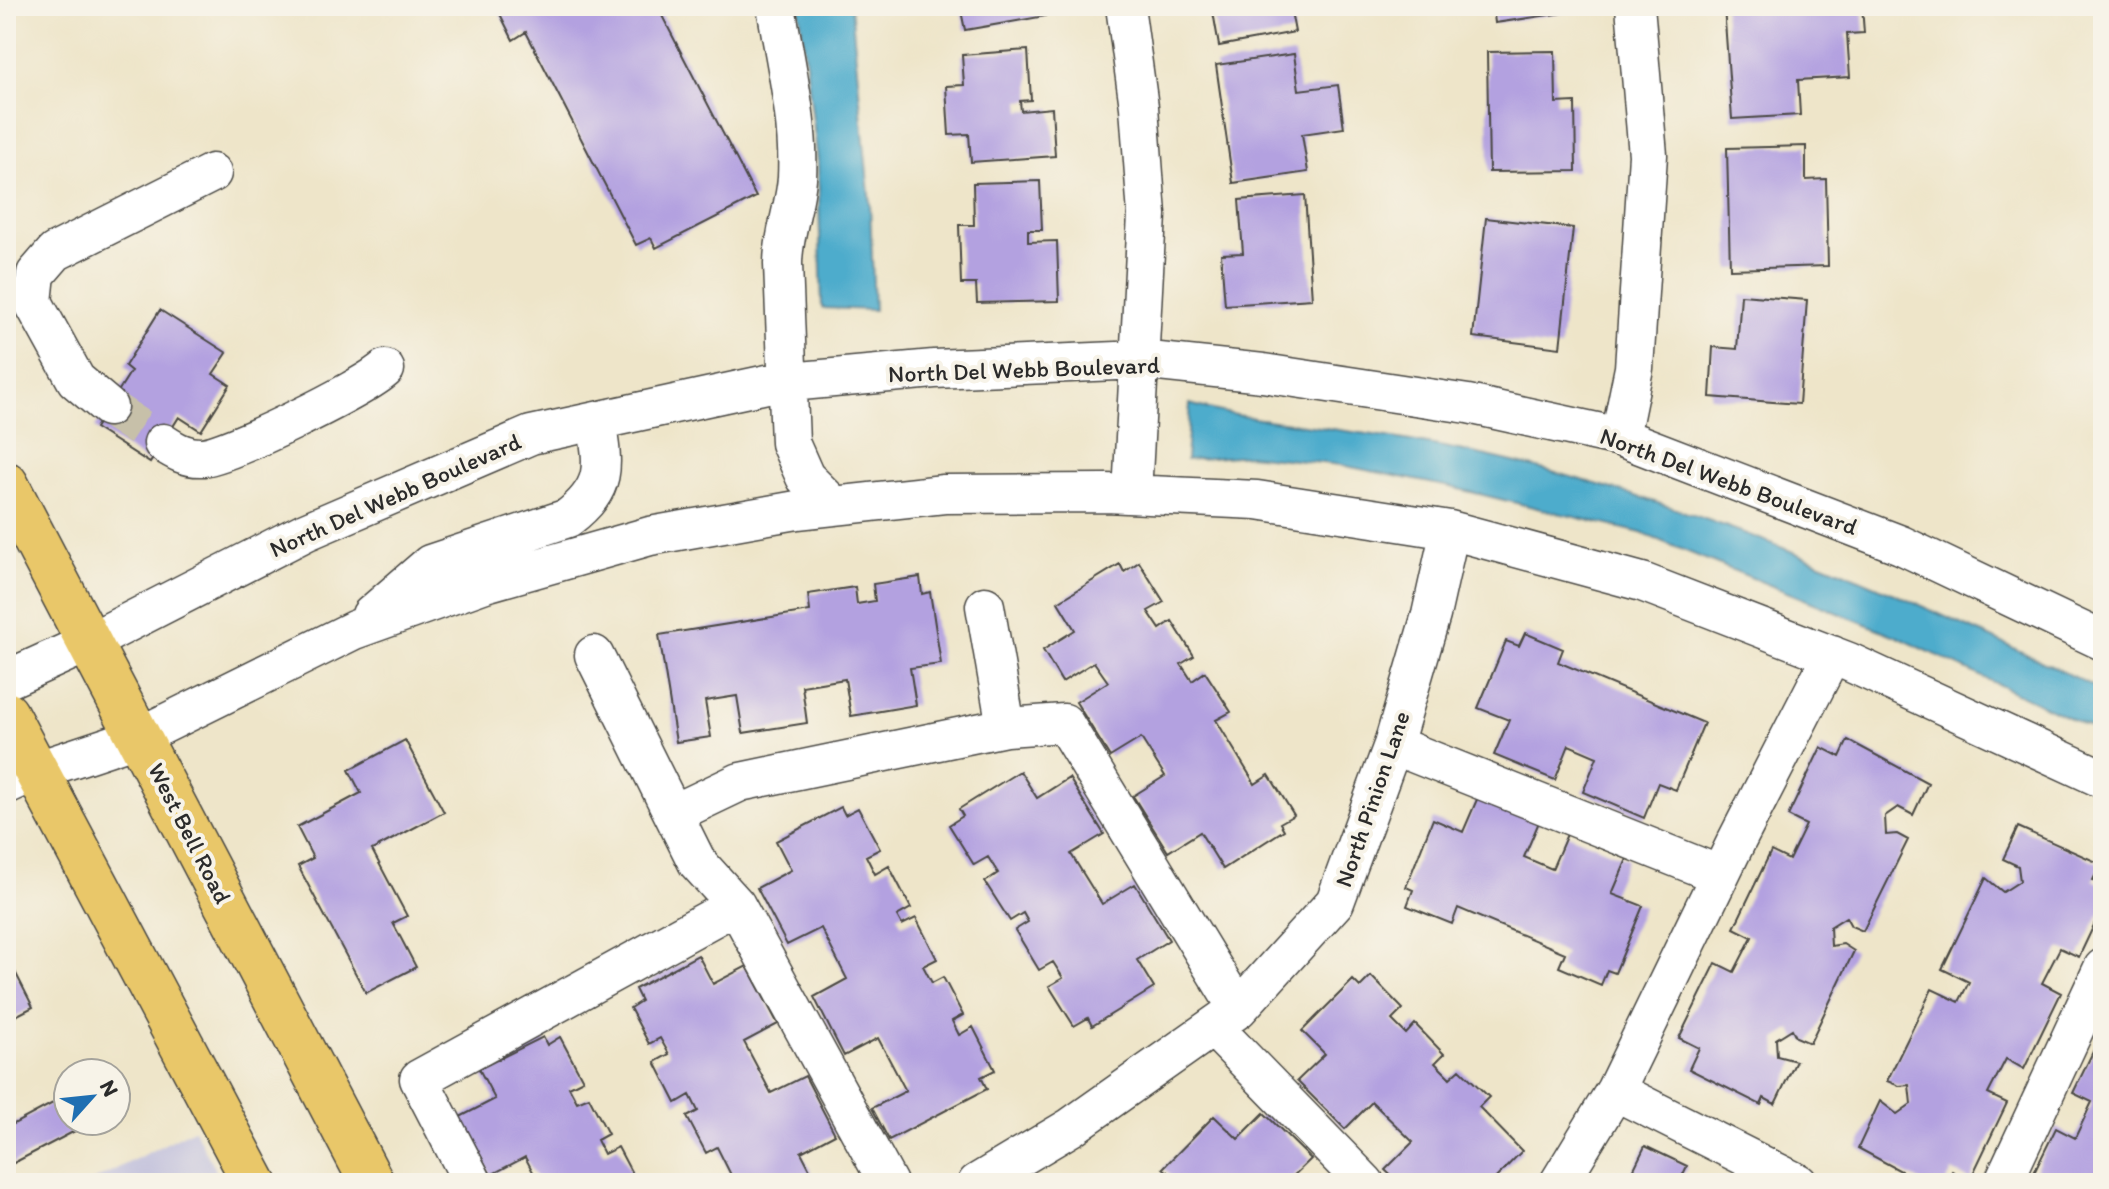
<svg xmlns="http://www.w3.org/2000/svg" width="2109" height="1189" font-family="Itim,sans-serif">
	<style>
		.industrial { fill: #c2c1dc }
		.water { fill: #4eaccc; stroke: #3c6c7c; stroke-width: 2 }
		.building { fill: #b3a1e0 }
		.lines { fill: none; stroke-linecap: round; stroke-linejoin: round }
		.minor-tunnel { stroke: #c7c0a9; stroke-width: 38; stroke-dasharray: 38 19; stroke-linecap: butt }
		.minor-casing { stroke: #484743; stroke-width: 41 }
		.major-casing { stroke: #484743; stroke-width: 47 }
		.minor { stroke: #fff; stroke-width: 38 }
		.major { stroke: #e9c769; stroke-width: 44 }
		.labels { text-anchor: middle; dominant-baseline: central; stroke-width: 8; stroke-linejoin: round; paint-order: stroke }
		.street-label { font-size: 24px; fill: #2b2b2b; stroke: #f7f3e8 }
	</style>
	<rect width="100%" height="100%" fill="#f7f3e8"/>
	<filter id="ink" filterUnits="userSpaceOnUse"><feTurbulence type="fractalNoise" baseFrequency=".0125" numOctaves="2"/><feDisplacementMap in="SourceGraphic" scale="16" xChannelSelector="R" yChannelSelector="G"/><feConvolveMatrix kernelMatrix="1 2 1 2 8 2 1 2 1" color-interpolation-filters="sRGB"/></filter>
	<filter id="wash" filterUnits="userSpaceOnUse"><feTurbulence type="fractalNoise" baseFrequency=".006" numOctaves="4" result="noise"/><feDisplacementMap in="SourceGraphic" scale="32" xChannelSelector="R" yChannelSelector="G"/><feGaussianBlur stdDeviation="1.8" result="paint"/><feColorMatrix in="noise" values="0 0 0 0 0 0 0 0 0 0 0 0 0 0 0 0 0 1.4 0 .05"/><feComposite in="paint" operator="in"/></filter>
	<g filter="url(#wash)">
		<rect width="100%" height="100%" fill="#eee5c9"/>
		<path class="industrial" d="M194,1129L222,1183H89Z"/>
		<path class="water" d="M799,6H851L870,205L874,310L822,308L818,162Z
			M1190,404C1240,419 1288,422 1339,430C1406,439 1476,452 1541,469C1737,519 1922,603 2103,691V734L1898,637L1641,533L1450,487L1341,465L1249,455L1186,460Z"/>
		<g id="blocks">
			<path class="building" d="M496,6H657L756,197L656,248L651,238L636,245L526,32L513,40Z
				M960,6H1043L1045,16L965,30Z
				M1212,6H1290L1295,32L1219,46Z
				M1493,6H1569L1570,12L1495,23Z
				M1862,6L1864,33L1847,34L1850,77L1798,80L1800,115L1732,119L1724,7Z
				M1028,50L1031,100L1020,101L1021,111L1052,108L1055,156L971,162L969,134L949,135L946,86L964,85L962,55Z
				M1555,51L1556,103L1575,102L1576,171L1489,172L1487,52Z
				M1294,54L1299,90L1338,85L1344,128L1302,134L1308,172L1233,183L1216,65Z
				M1806,146V180L1826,179L1828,266L1730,269L1727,148Z
				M1040,181L1042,230H1028V242L1057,241L1059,301L977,303L976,284H961L959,225H974L973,183Z
				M1305,195L1312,299L1225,305L1221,254L1243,253L1239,200Z
				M1486,218L1573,228L1560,348L1473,337Z
				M1741,295L1807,300L1799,404L1710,397L1713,347L1737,349Z
				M160,310L227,353L213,374L230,385L201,431L179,417L150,463L95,428L131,371L125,366Z
				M1139,562L1164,602L1148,611L1160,629L1172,621L1194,656L1181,664L1192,681L1205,672L1231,712L1216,720L1255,784L1269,775L1294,815L1280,823L1284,830L1223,869L1200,832L1168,852L1133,796L1165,776L1141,738L1110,757L1076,702L1108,682L1094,662L1062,682L1043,650L1075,630L1058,602L1120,564L1124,572Z
				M920,577L922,594L930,592L941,664L910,668L916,705L851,716L845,679L802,686L807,723L743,733L737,696L705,701L711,737L676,742L659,635L810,611L808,594L855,587L857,604L875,601L873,584Z
				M1525,633L1563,649L1558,662L1704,723L1676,790L1658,783L1644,818L1583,792L1597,757L1569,745L1555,780L1494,755L1509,720L1478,708L1506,641L1519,646Z
				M405,740L444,812L372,850L407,916L393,923L416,967L366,993L298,866L313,858L297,827L361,793L349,770Z
				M1848,740L1928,783L1913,815L1898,807L1885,816L1886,835L1897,834L1908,840L1863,931L1851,926L1846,917L1830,927L1831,946L1843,944L1854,951L1810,1043L1796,1037L1792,1029L1776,1039L1777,1056L1796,1061L1775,1104L1764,1098L1761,1105L1689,1069L1699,1048L1679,1038L1716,963L1734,972L1752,937L1734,928L1771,851L1789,860L1806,825L1788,816L1821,747L1840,757Z
				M1020,771L1037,798L1069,778L1104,834L1071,854L1102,904L1135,884L1169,940L1137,960L1154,988L1092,1026L1088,1018L1074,1026L1049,986L1063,978L1053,962L1039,970L1015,930L1028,922L1023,913L1010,921L985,882L998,873L988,857L974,865L949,825L963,816L959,809Z
				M1478,797L1539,822L1524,857L1552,869L1567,834L1627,859L1612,894L1643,906L1615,973L1607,970L1601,985L1559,967L1565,953L1458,908L1452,924L1407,906L1413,890L1406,887L1433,819L1463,832Z
				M841,807L845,815L858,808L880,849L866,856L875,874L889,866L911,908L897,916L902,925L916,918L937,959L923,966L932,983L943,977L963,1015L952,1021L959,1035L973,1027L995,1070L981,1077L987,1089L889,1140L872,1108L906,1091L878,1038L844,1056L814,997L847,979L821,928L787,945L757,888L791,870L776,841Z
				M2018,827L2101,864L2093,880L2103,885V906L2079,957L2060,948L2042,983L2061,993L2024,1069L2006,1059L1988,1094L2007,1103L1970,1180L1952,1171L1946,1183H1923L1858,1148L1880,1101L1897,1114L1911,1104L1909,1085L1899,1086L1887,1081L1932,989L1959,1002L1969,982L1942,969L1986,878L2003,892L2020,881L2018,866L2003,859Z
				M6,954L33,1007L6,1021Z
				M698,955L713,984L747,966L778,1024L744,1042L771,1093L805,1076L835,1134L801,1152L817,1183H715L731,1175L717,1147L706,1153L687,1117L698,1111L690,1095L676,1103L655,1062L669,1054L660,1038L649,1044L630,1008L641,1001L635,989Z
				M1371,976L1403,1009L1392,1020L1406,1034L1415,1024L1444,1054L1435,1063L1450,1078L1460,1069L1489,1097L1479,1107L1522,1151L1491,1183H1399L1385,1170L1413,1142L1372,1102L1345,1129L1297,1081L1325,1054L1302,1031L1353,980L1360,987Z
				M2103,1031V1183H2029L2056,1128L2075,1138L2092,1102L2073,1093Z
				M543,1037L547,1045L560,1037L583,1080L569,1087L577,1102L589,1097L608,1134L597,1140L604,1154L618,1147L637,1183H539L525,1157L491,1175L460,1117L495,1099L479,1069Z
				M68,1095V1121H94L6,1167V1128Z
				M1264,1113L1311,1159L1286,1183H1161L1170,1174L1163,1168L1214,1116L1238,1139Z
				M1645,1146L1687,1166L1679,1183H1627Z"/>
		</g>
	</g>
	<g filter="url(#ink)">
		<use href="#blocks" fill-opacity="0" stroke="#484743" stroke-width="2"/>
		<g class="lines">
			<path class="minor-tunnel" d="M108,407L163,443"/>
			<g class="minor-casing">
				<path id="minor" d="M776,6C785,62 800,122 797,178C795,207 783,234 783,264L790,443L805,477L834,506
					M1125,6L1139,107L1147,215L1132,494
					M108,407L76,380L33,302L36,274L55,252L212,173
					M1620,437L1634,368L1648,155L1635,6
					M163,443C175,451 187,458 203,457C231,454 363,389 385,369
					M985,606L1006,727
					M371,615L430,564L568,518C607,488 604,467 596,421
					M594,655L697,862L736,905L888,1183
					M6,680L88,643L305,532L531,435L767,384L934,369L1140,360L1263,373L1468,404L1620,437L1901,545L2103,641
					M1393,745L1720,875
					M6,785L38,770L140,736L354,630L485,583L650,536L797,510L944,494L1106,493L1257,500L1450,530L1642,582L1849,662L2103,779
					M673,814L740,782L1006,727L1064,723L1238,1009
					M1213,1027L1365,1183
					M1615,1091L1798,1183
					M473,1183L419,1079L736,905
					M977,1183L1071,1127L1238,1009L1335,902L1393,745L1431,615L1450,530
					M1559,1183L1615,1091L1736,842L1832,655
					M2003,1183L2103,968"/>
			</g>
			<g class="major-casing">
				<path id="major" d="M6,484L372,1183
					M6,714L255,1183"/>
			</g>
			<use href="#minor" class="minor"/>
			<use href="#major" class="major"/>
		</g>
	</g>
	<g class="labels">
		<g class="street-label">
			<text transform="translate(1024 369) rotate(-2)">North Del Webb Boulevard</text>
			<text transform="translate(1729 481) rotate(20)">North Del Webb Boulevard</text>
			<text transform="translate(395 495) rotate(-24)">North Del Webb Boulevard</text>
			<text transform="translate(1372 799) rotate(-71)">North Pinion Lane</text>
			<text transform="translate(190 833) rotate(63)">West Bell Road</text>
		</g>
	</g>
	<rect width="2109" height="1189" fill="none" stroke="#f7f3e8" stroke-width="32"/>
	<g transform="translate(92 1097) rotate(63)"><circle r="38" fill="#f7f3e8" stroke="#a5a39c" stroke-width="2"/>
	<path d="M0-6L14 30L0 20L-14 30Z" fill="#1f6fb2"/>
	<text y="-12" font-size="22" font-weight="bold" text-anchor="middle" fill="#2b2b2b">N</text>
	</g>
</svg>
